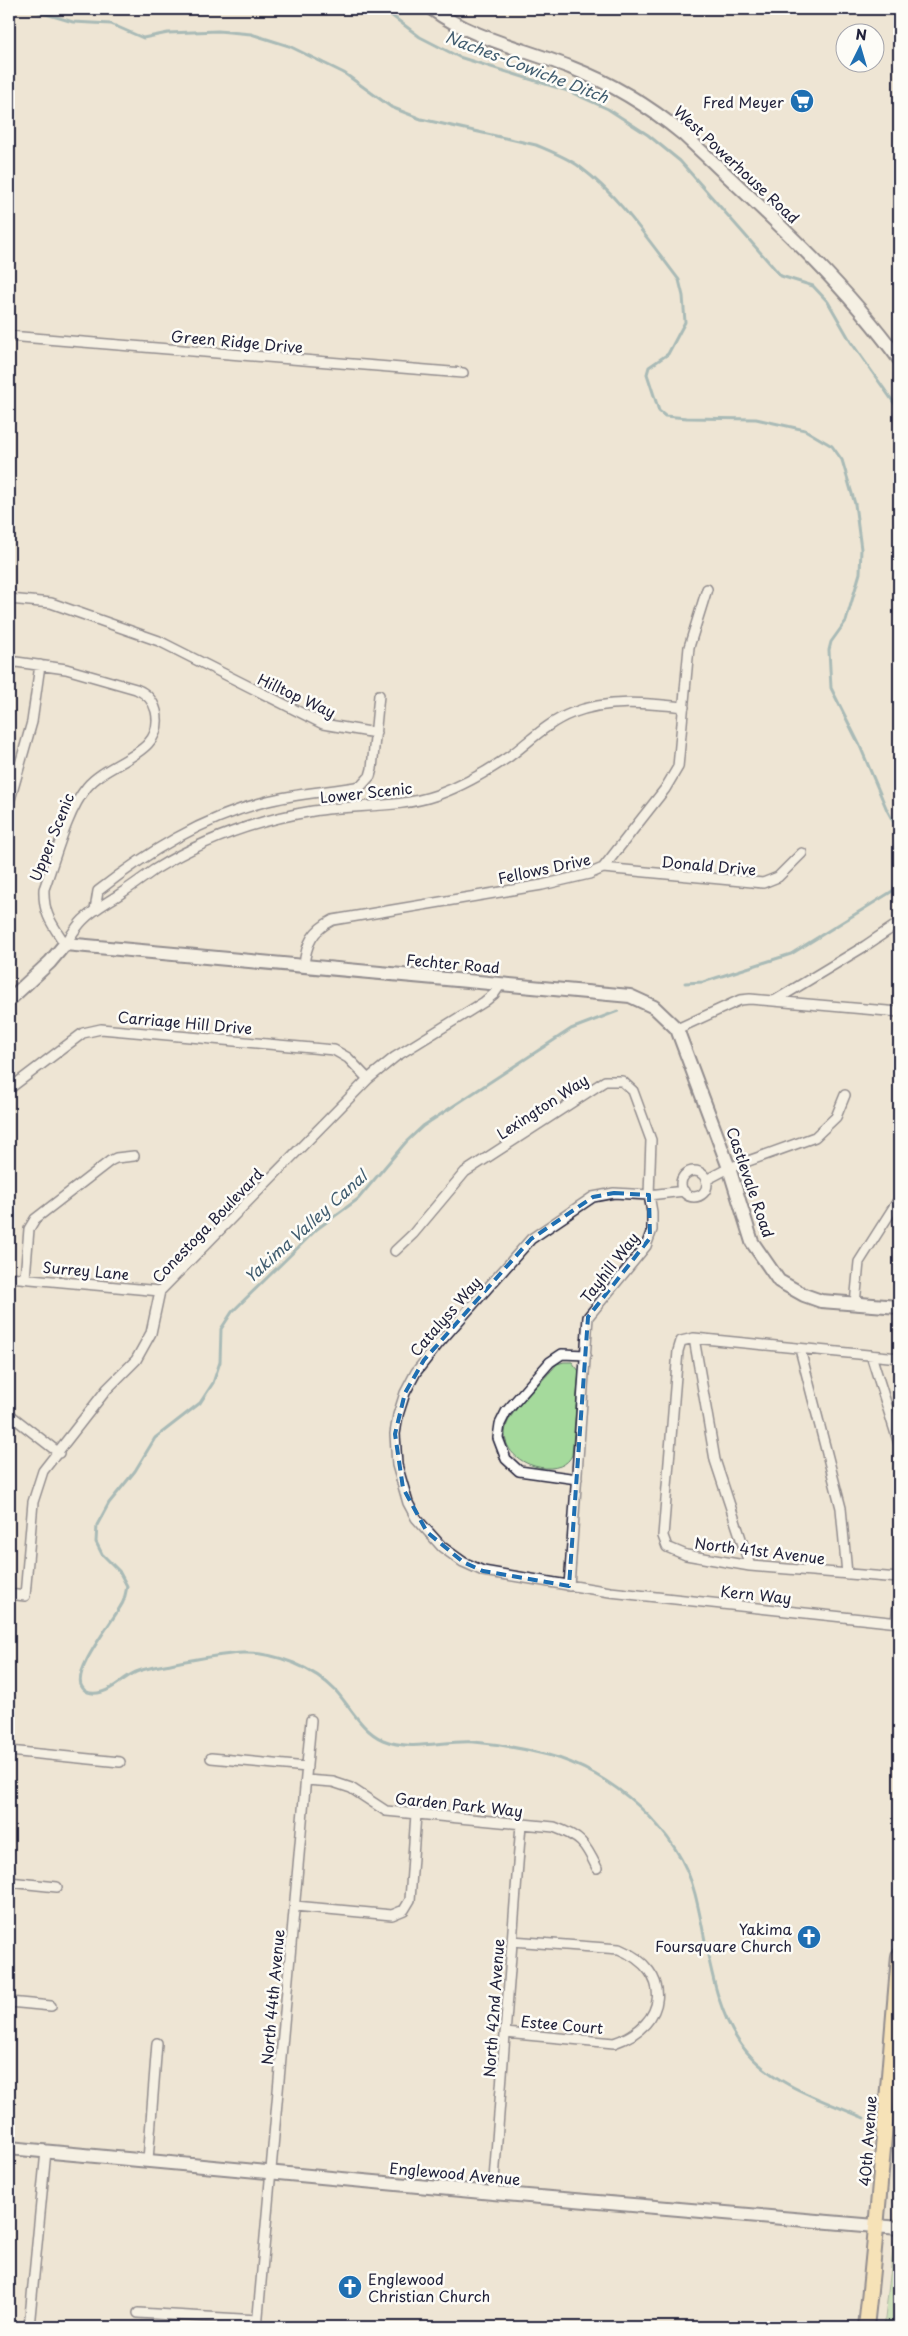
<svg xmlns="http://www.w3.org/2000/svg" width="908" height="2336" font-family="'Playpen Sans',sans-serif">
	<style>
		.green { fill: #a5da9c; stroke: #647e6c }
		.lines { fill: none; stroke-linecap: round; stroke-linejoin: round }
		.stream { stroke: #558694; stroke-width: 3 }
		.street-casing { stroke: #22223b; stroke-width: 12 }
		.secondary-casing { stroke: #22223b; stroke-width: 16 }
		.primary-casing { stroke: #22223b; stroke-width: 18 }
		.street { stroke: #fdfcf7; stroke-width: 9 }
		.secondary { stroke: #fdfcf7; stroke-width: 12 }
		.primary { stroke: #ffdd96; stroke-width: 14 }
		.marked { fill: none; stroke: #1f6fb2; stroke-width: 4; stroke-dasharray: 10 6; stroke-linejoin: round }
		.labels { text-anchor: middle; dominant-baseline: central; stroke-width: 5; stroke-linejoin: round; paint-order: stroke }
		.poi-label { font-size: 15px; fill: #22223b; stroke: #fdfcf7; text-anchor: end }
		.street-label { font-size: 15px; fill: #22223b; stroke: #fdfcf7 }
		.water-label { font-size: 16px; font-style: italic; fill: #405c6f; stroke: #fdfcf7 }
	</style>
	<rect width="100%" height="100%" fill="#eee5d4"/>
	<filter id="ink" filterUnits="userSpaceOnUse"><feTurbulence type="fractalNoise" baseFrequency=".02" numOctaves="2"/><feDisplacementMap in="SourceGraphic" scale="10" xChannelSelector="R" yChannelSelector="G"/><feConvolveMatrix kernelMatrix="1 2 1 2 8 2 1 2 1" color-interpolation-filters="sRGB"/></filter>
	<g filter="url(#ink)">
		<path class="green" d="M564,1362H572L579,1371L572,1455C561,1483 493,1463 507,1424C513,1408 545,1379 557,1364Z
			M894,2241H899V2327H884Z"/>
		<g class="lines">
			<path class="stream" d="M29,9L73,22L111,24L143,38L168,33L218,31L251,34L289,46L344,73L391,107L421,119L536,145C550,151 568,158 580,167C620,197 649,241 679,280L683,296L685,322L668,354L649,367L647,374L659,411L665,416L687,418L756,419L805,430L832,446L842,460L855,504L861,549L860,573L846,621L831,642L829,650L831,688L860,746L887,810L899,832
				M383,9L420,37L459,57L568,91L608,109L648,135L680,161L781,276L813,286L828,302L851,342L899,410
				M685,983L703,982L791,954L899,887
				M618,1011L571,1029L423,1126L406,1142L358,1199L317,1229L232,1312L221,1329L220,1362L213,1383L200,1403L155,1438L135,1471L109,1503L97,1525L96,1542L102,1554L119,1571L127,1586C126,1591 125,1597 123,1602C115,1619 71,1671 82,1687C86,1694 95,1694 102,1692C114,1689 124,1677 136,1672C149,1667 162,1666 175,1663C198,1659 220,1654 243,1653C276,1652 314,1668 336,1691C351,1708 362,1731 383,1740C412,1752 444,1740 474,1742C498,1744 525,1749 548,1755C611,1771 679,1830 695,1894C708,1944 712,2011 746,2051C775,2086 823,2100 864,2118"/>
			<g class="street-casing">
				<path id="street" d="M9,336L463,373
					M9,599L51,603L159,641L323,724L376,733
					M9,661L66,669L136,689C146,693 153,700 156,711C166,755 109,760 87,787C67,811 55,859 44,889C43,914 52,924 65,944C71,936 76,927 83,920C94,909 108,902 120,894C132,886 143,878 154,870C202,840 258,820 313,811C355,804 397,809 437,795C462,786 488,771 510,756C530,741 548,722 572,713C608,699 647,703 684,707
					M9,803L32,722L40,665
					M603,868L763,883L778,877L802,853
					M95,910L98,891C149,851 201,819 264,802C296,793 329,792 361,786L370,776L372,769L379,695
					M304,966C306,943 313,930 333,920L542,885L589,874L603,868L665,789L678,767L689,647L707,589
					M774,1001L865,946L899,923
					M677,1029L740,1000L750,999L899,1012
					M9,1089L83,1033L101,1029L334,1050L348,1058L368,1079
					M681 1184a13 13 0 1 1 26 0a13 13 0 1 1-26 0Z
					M706,1180L729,1168L815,1137L836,1117L845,1095
					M684,1191L649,1195L614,1193L593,1197L531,1239L439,1343L416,1372L405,1393L398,1415L395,1434L397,1465L408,1503L416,1518L442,1547L463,1562L483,1571L610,1592L899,1623
					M395,1251L413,1234L465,1172L605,1081H622L633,1091L651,1140L649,1195L652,1212V1230L646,1246L588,1317L569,1586
					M9,1277L160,1291
					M25,1278L29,1229L35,1219L110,1161L116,1158L134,1156
					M855,1304L859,1262L899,1199
					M694,1338L715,1460L750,1566
					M800,1349L841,1508L847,1574
					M871,1355L899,1444
					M899,1358L694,1338L681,1341L678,1351L663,1536L667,1547L686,1555L750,1566L899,1578
					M9,1414L59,1453
					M577,1479L519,1471L506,1459L498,1438L500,1424L506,1412L550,1362L562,1354L586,1355
					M9,1594L25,1596L33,1502L43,1471L107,1389L136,1360L151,1333L160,1291L368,1079L395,1057L484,1002L494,994L501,984
					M896,1622L899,1596
					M9,1751L120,1762
					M211,1758L307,1767
					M306,1780L333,1782L351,1788L386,1811L554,1827C581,1837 585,1843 597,1868
					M9,1882L57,1887
					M295,1906L392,1915L404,1910L410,1900L416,1814
					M9,2002L51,2006
					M505,2033L614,2043C668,2025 674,1972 619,1949L512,1941
					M148,2160L157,2043
					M493,2193L521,1824
					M138,2313L258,2320
					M29,2327L46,2151
					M257,2327L311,1720"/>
			</g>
			<g class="secondary-casing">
				<path id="secondary" d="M432,9C473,39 525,49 572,68C611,83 650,107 683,134C759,206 837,274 899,359
					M9,1000L50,962L65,944L630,996L654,1007L677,1029L729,1168L752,1242L779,1281L804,1295L821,1301L899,1307
					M9,2148L493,2193L899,2228"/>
			</g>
			<g class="primary-casing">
				<path id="primary" d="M866,2327C880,2204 888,2080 899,1956"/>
			</g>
			<use href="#street" class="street"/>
			<use href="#secondary" class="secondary"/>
			<use href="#primary" class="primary"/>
		</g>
	</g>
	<path d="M0 0H908V2336H0ZM614,1193L649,1195L650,1238L588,1317L569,1586L483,1571L463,1562L427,1532L403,1488L395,1434L405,1393L424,1360L531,1239L593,1197Z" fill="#eee5d4" fill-opacity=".55" fill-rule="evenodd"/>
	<path class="marked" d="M614,1193L649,1195L650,1238L588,1317L569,1586L483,1571L463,1562L427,1532L403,1488L395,1434L405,1393L424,1360L531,1239L593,1197Z"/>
	<defs>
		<g id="supermarket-disc" transform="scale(1.25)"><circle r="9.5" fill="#1f6fb2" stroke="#fdfcf7"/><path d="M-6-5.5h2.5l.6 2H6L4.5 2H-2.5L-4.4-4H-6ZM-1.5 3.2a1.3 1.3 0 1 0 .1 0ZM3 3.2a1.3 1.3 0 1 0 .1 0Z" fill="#fff"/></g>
		<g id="church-disc" transform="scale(1.25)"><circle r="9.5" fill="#1f6fb2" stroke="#fdfcf7"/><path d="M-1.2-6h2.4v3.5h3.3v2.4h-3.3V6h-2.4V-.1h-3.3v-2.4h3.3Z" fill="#fff"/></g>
	</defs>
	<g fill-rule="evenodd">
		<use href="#supermarket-disc" x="802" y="101"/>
		<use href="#church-disc" x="809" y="1937"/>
		<use href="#church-disc" x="350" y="2287"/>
	</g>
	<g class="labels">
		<g class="poi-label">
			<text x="784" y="101">Fred Meyer</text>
			<text x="792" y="1928">Yakima<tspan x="792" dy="17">Foursquare Church</tspan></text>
			<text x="368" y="2278" text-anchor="start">Englewood<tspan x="368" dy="17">Christian Church</tspan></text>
		</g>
		<g class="street-label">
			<text transform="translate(737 164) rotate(43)">West Powerhouse Road</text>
			<text transform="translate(237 341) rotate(5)">Green Ridge Drive</text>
			<text transform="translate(297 695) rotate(25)">Hilltop Way</text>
			<text transform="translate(366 792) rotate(-6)">Lower Scenic</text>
			<text transform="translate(51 837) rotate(-68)">Upper Scenic</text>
			<text transform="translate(709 865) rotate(5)">Donald Drive</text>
			<text transform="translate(544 868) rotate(-12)">Fellows Drive</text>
			<text transform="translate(453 963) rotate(5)">Fechter Road</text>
			<text transform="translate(185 1022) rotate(5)">Carriage Hill Drive</text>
			<text transform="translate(542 1106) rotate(-33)">Lexington Way</text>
			<text transform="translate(751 1182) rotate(71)">Castlevale Road</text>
			<text transform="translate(207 1225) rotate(-46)">Conestoga Boulevard</text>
			<text transform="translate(609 1267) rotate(-52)">Tayhill Way</text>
			<text transform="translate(86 1270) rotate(5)">Surrey Lane</text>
			<text transform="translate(445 1316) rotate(-49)">Catalyss Way</text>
			<text transform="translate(760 1550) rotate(7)">North 41st Avenue</text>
			<text transform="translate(756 1594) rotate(6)">Kern Way</text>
			<text transform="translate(459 1804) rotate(6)">Garden Park Way</text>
			<text transform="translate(272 1997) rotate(-85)">North 44th Avenue</text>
			<text transform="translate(493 2008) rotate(-86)">North 42nd Avenue</text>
			<text transform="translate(562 2024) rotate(5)">Estee Court</text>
			<text transform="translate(867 2141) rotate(-86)">40th Avenue</text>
			<text transform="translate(455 2173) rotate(5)">Englewood Avenue</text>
		</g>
		<g class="water-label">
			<text transform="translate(527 66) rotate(21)">Naches-Cowiche Ditch</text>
			<text transform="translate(305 1226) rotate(-42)">Yakima Valley Canal</text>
		</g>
	</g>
	<rect width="908" height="2336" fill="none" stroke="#fdfcf7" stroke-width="30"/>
	<rect x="15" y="15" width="878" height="2306" fill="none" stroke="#22223b" stroke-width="2" filter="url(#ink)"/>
	<g transform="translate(860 48) rotate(5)"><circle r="24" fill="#fdfcf7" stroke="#a5a5ac"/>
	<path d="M0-4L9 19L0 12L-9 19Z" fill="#1f6fb2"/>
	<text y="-8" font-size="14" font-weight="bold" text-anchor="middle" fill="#22223b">N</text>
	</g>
</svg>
